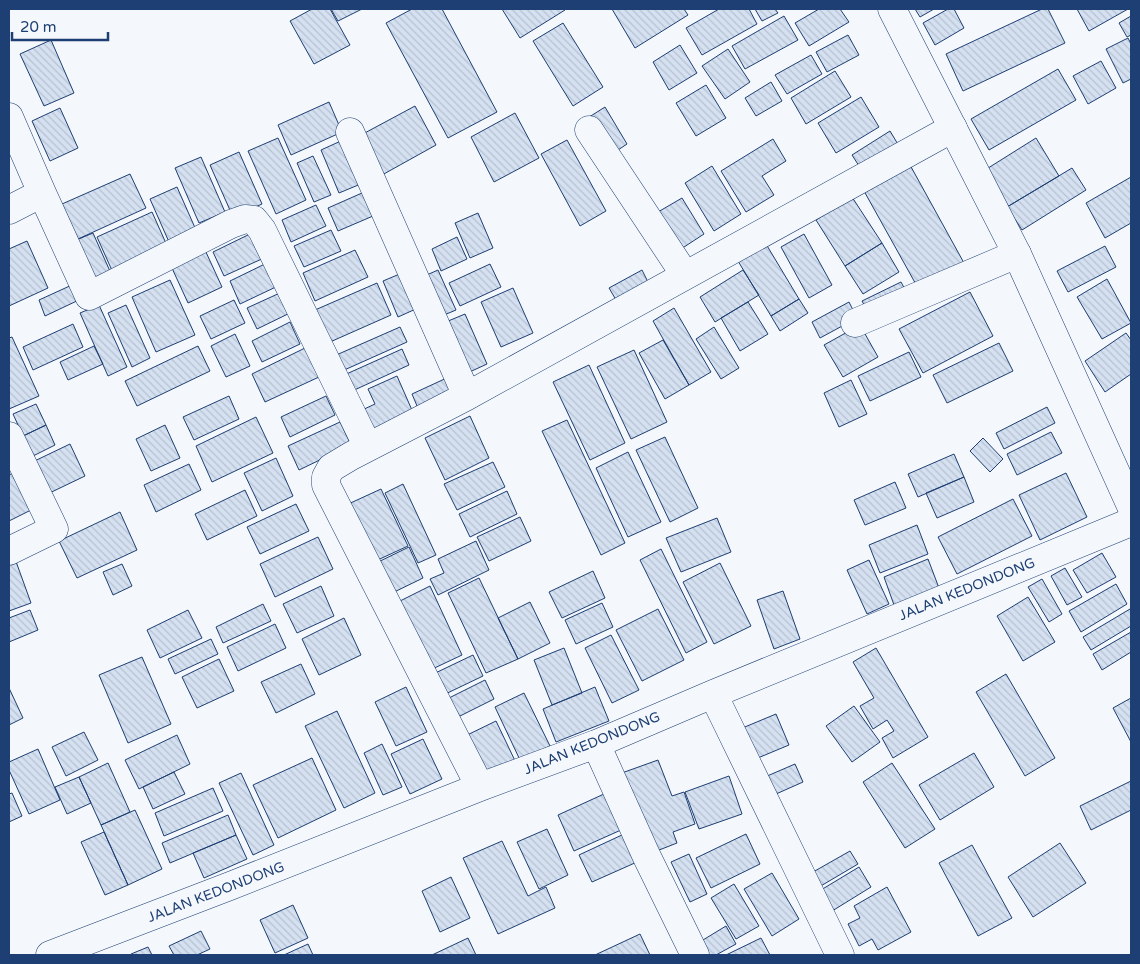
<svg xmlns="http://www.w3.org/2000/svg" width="1140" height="964" font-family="'Varela Round',sans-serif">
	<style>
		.building { fill: url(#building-back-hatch); stroke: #1d3f73 }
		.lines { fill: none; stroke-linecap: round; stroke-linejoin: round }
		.minor-casing { stroke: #1d3f73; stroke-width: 29 }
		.major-casing { stroke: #1d3f73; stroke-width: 29 }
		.minor { stroke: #f4f7fb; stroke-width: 28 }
		.major { stroke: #f4f7fb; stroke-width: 28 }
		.labels { text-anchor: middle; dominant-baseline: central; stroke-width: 4; stroke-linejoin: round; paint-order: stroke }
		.street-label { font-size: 14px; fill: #1d3f73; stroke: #f4f7fb }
	</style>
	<defs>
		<pattern id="building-back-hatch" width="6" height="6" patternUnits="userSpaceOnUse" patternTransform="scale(1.25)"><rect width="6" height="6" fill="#d5e0f0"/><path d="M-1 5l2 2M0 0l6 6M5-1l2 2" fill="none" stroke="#b6c1d1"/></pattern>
	</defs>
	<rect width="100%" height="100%" fill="#f4f7fb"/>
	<path class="building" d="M312,9H330L350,45L314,64L290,21Z
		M331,9H362L338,21Z
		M412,9H442L497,112L448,138L386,23Z
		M502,9H564L565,10L520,38Z
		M612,9H684L688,15L635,48Z
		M719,9H749L757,24L702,55L686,28Z
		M755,9H775L778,13L762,21Z
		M819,9H840L849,22L809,46L795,23Z
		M915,9H934L920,17Z
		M948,9H954L964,28L935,45L923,23Z
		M1042,9H1048L1065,43L963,91L946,54Z
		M1077,9H1128L1089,31Z
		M784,16L798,40L745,69L732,46Z
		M1131,16V35L1127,37L1119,23Z
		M563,23L603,87L573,106L533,41Z
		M848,35L859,55L827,72L816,52Z
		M1128,38L1131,44V79L1123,83L1106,49Z
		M51,40L74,93L44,106L20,54Z
		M680,45L697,73L669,90L653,62Z
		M728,49L750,82L725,99L702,66Z
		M811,55L822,74L787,94L775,75Z
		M1101,61L1116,88L1088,104L1073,76Z
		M1058,69L1076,100L989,150L971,119Z
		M835,71L851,97L806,124L791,98Z
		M771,82L782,101L756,116L745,98Z
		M706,85L726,118L696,136L676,103Z
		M861,97L879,127L836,153L818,123Z
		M329,102L342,132L291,155L278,125Z
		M415,106L436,145L382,175L361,135Z
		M605,107L627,144L609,156L586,119Z
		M60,108L78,148L50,161L32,121Z
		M515,113L539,158L494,182L471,137Z
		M890,131L899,146L861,169L852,155Z
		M278,138L306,200L276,214L248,151Z
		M1036,138L1059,176L1007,207L985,170Z
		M773,139L786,161L762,176L774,195L746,212L721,171Z
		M343,140L363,183L339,193L321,150Z
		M567,140L606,211L580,226L541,154Z
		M239,152L262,204L233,217L210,165Z
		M313,156L331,195L314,202L297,163Z
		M201,157L225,212L199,223L175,168Z
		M910,165L964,263L918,288L864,191Z
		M712,166L741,214L714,231L685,183Z
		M1072,168L1086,190L1022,230L1007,207Z
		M130,174L146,208L78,239L62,204Z
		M1131,177V223L1105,238L1086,203Z
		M177,187L196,230L169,242L150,199Z
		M362,193L373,216L338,231L328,208Z
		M852,197L882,243L845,266L816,220Z
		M682,198L704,234L681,249L658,212Z
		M316,205L326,226L291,242L282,220Z
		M152,212L169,250L114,275L97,237Z
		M478,213L493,248L470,258L455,223Z
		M331,230L341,251L304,267L294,246Z
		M93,233L113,278L94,286L74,241Z
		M252,233L264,258L224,276L213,252Z
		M804,234L832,285L809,298L781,247Z
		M457,237L467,259L441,271L432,249Z
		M27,241L48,288L9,306V249Z
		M882,243L899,272L863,294L845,266Z
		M766,244L799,299L771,316L738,261Z
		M1105,246L1116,267L1068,292L1057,271Z
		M205,250L222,287L188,303L171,266Z
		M355,250L368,277L315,301L303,273Z
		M269,262L280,285L240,304L230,281Z
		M490,264L501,287L460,306L449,283Z
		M438,270L456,310L437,318L420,278Z
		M642,270L651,288L619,305L609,288Z
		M743,270L759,295L715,322L700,297Z
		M402,273L418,308L398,317L383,281Z
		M1107,279L1131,323L1102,339L1077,297Z
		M170,280L195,335L156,352L132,297Z
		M901,282L908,295L869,314L862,301Z
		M377,283L391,315L330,342L315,310Z
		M74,284L81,299L45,316L39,300Z
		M513,288L533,333L501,347L481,302Z
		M282,292L292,312L257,329L247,308Z
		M970,292L993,336L923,373L899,329Z
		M799,299L808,313L780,331L771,316Z
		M234,300L245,323L211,339L200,316Z
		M748,302L768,334L740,351L721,318Z
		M849,302L857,318L820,338L812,322Z
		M99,305L127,367L108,376L80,313Z
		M126,305L150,358L132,367L108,313Z
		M674,308L711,372L689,385L653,321Z
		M465,314L487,364L463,375L441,324Z
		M290,322L300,344L262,362L252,341Z
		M73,324L83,347L33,370L23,347Z
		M860,325L878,357L843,377L824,345Z
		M400,327L407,342L342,371L334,356Z
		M714,327L739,368L721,379L696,339Z
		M1126,333L1131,340V374L1105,392L1085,361Z
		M235,334L250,366L226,377L211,346Z
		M12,337L39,396L9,409V338Z
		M663,340L689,385L665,399L639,353Z
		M999,343L1013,371L947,403L933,375Z
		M94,346L103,364L68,380L60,362Z
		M198,346L210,371L137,406L125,381Z
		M305,348L319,377L265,402L252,374Z
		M402,349L409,365L350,392L342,376Z
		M634,350L667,422L631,439L597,367Z
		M909,352L921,377L870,401L858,376Z
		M589,365L625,443L590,460L553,382Z
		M397,376L415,417L371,437L360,411L375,404L368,389Z
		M451,376L460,395L420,413L412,394Z
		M851,380L867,414L839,427L824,393Z
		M229,396L239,419L194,440L183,417Z
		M326,396L335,415L290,437L281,417Z
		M36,404L46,425L23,436L13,414Z
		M1047,407L1055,423L1004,449L996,433Z
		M470,416L489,458L445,480L425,438Z
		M256,417L273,453L212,482L196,446Z
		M567,420L625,543L601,555L542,431Z
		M340,422L351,445L299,470L288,446Z
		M46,425L55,445L27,459L17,439Z
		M165,425L180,458L151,471L136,439Z
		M1051,432L1062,453L1017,475L1007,454Z
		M665,437L698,508L670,522L636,450Z
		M983,438L1003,459L990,472L970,451Z
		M70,444L85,476L37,499L22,467Z
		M628,452L661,522L628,537L596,468Z
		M954,454L964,477L918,497L908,474Z
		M276,458L293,496L262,511L244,473Z
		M493,462L505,487L457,510L444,484Z
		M189,464L201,490L156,512L144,485Z
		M13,473L31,510L9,521V475Z
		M1066,473L1087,517L1040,540L1019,495Z
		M964,477L974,502L937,518L926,493Z
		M895,482L906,508L865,525L854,500Z
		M403,484L436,555L418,563L385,493Z
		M381,489L408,546L371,563L344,506Z
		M245,490L257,516L207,540L195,514Z
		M507,491L517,514L470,537L459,514Z
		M1013,499L1032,536L957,574L938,537Z
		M296,504L309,531L260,554L247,527Z
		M120,512L137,550L77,578L59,541Z
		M520,517L531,541L489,561L477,537Z
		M717,518L731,552L681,572L666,538Z
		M917,525L928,554L880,573L869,545Z
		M318,537L333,569L275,597L260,564Z
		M476,541L489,570L438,595L430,579L444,573L438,559Z
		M409,547L423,578L386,596L372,565Z
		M661,549L707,642L686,653L640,560Z
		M1102,553L1116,577L1087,593L1073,570Z
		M14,556L31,603L9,611V558Z
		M928,559L939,588L894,605L884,577Z
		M869,560L889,604L867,614L847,570Z
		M720,563L751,626L714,644L683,582Z
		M122,564L132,586L113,595L103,572Z
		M1065,568L1082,597L1067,605L1051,576Z
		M593,571L605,598L562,618L549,592Z
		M479,578L518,659L486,673L448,593Z
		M1042,579L1062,614L1049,622L1028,587Z
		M1116,584L1127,604L1081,632L1069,611Z
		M321,586L334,616L297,633L283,604Z
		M430,586L462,655L426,672L394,604Z
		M783,591L800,639L774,649L757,600Z
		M1028,597L1055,642L1023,661L997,616Z
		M530,602L550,643L518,659L498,618Z
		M602,603L613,627L576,644L565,620Z
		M263,604L271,621L223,643L216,627Z
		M658,609L684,660L642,681L616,630Z
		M1130,609L1131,612V626L1091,650L1083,637Z
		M30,610L38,630L9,642V618Z
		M188,610L202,638L160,658L147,630Z
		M344,618L361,655L319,675L302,639Z
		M275,624L286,648L238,671L227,647Z
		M1131,632V652L1102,670L1093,654Z
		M611,635L639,690L612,703L585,648Z
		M211,639L218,654L175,674L168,659Z
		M564,648L582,693L552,705L534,660Z
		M876,648L928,737L893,758L882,738L894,731L887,720L873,729L860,706L874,698L853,662Z
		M473,655L483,676L437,698L427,677Z
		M142,657L171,724L128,743L99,675Z
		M219,659L234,691L197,708L182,677Z
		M301,664L315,694L276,713L261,682Z
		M1006,674L1055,758L1025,776L976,692Z
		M485,680L494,699L452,720L443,701Z
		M406,687L427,732L396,746L375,702Z
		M595,687L609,721L556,742L543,709Z
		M9,688L23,718L9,725Z
		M524,693L550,746L520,760L495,707Z
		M1131,698V742L1113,708Z
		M854,706L880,742L852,762L826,726Z
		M337,711L375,793L344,808L305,726Z
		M776,714L789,745L753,760L740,729Z
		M496,721L518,767L482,783L461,738Z
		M84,732L98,760L66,776L52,747Z
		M177,735L190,764L139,789L125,760Z
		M423,739L442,779L410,794L391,754Z
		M382,744L402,787L383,795L364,753Z
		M38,749L60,800L29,814L9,770V762Z
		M974,753L994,787L940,820L919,785Z
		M312,758L336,810L278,838L253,785Z
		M658,760L672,796L684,792L695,824L673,832L677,843L649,854L619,774Z
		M108,763L130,812L101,825L79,777Z
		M892,763L935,829L905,848L863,782Z
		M795,764L803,782L767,798L758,780Z
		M174,772L185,794L153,809L143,787Z
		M241,773L274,845L253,855L219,783Z
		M729,776L742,814L699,829L685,792Z
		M79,777L91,803L67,814L55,787Z
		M1131,781V810L1091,830L1080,806Z
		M213,788L223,811L164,836L155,813Z
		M12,793L22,816L9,822V794Z
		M604,794L621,830L574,851L558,815Z
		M135,810L162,869L128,885L101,825Z
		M228,815L236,835L170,863L162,843Z
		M547,829L568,875L539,889L517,842Z
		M104,832L128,885L105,895L81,842Z
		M624,834L637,862L592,882L579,855Z
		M746,834L760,864L711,888L696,858Z
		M236,835L247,859L204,878L193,853Z
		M502,841L528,896L546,887L555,908L498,934L463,858Z
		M1060,843L1086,883L1033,917L1008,877Z
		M972,845L1012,918L978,936L939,863Z
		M850,851L858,864L814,890L806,876Z
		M689,854L707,894L690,902L671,862Z
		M859,867L871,887L824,916L811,896Z
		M772,873L799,919L772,936L744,889Z
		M451,877L470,918L440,932L422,891Z
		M734,884L759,926L736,939L711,898Z
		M887,887L911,932L878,950L872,939L859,946L848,924L860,918L854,906Z
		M293,905L308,938L275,953L260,920Z
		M726,926L736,944L716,955H705L698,943Z
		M201,931L210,949L197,955H174L169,946Z
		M640,934L650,955H595Z
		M468,938L476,955H432Z
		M761,938L770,955H726Z
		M308,944L313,955H284Z
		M148,947L152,955H132L131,954Z"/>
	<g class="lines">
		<g class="minor-casing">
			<path id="minor" d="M9,117L42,193L9,210
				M589,130L685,275
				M350,132L467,396
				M42,193L89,296L231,224L245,219L254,220L262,230L368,447
				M855,323L1017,254
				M9,436L54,529L9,551
				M713,694L840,955
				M596,744L646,855L695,955
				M480,787L326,485V477L331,468L351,456L467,396L953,128
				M50,955L230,886L480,787L596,744L713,694L1131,522"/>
		</g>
		<g class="major-casing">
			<path id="major" d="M892,9L1017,254L1131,506"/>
		</g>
		<use href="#minor" class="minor"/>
		<use href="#major" class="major"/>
	</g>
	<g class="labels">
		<g class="street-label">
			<text transform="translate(967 589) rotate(-22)">JALAN KEDONDONG</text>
			<text transform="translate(592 743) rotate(-22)">JALAN KEDONDONG</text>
			<text transform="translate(216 892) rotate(-21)">JALAN KEDONDONG</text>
		</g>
	</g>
	<rect width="1140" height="964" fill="none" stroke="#1d3f73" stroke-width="20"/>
	<path d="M12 32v8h96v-8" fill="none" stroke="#1d3f73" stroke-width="2.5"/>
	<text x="20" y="32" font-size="15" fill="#1d3f73" stroke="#f4f7fb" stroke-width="4" paint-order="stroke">20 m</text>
</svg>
